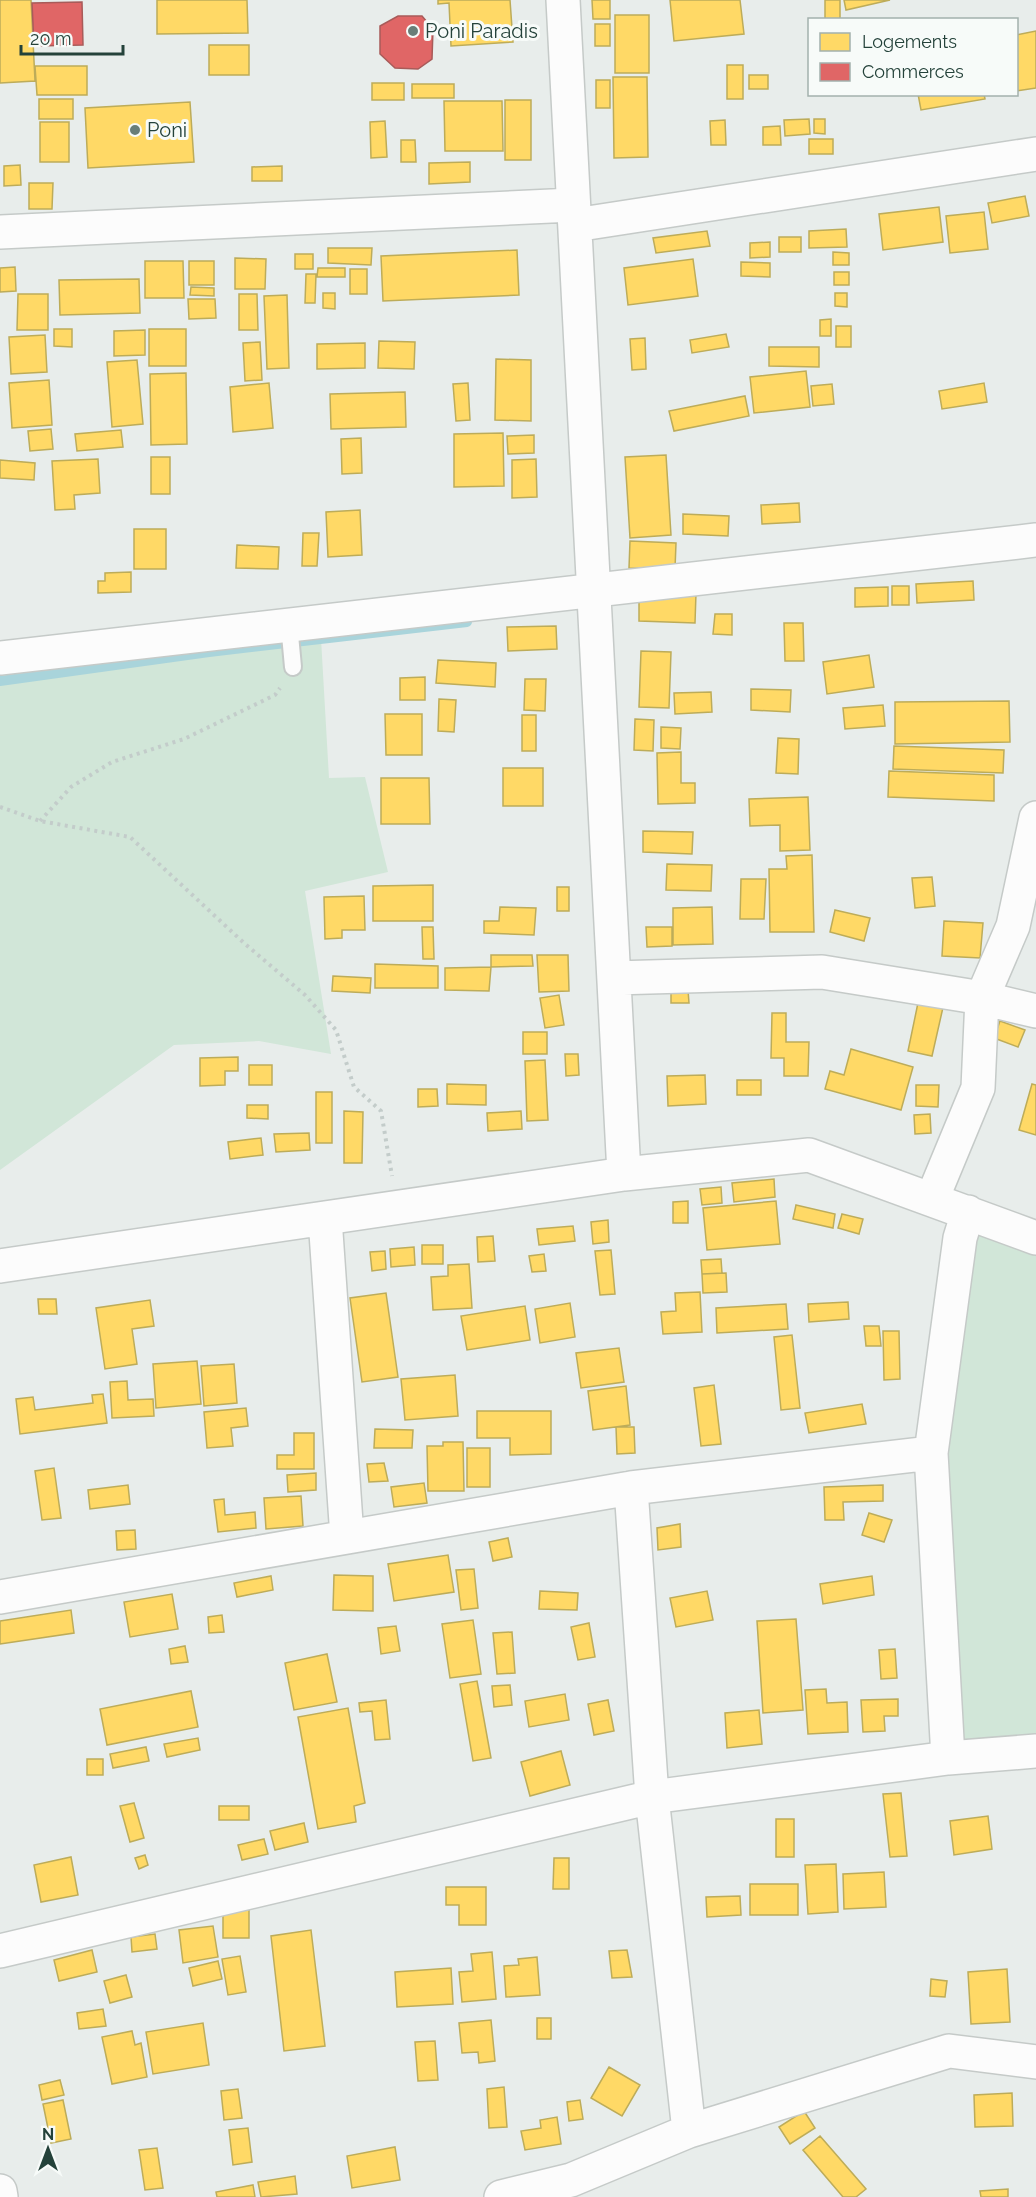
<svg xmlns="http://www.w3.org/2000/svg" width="1036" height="2197" font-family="Raleway,sans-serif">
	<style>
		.green { fill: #d1e6d8 }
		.homes { fill: #ffd966; stroke: #bdac59; stroke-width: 1.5 }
		.shops { fill: #e06666; stroke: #a85b59; stroke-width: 1.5 }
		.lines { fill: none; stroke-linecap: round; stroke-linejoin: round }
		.stream { stroke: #a9d4db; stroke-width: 10 }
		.service-casing { stroke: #c5cac8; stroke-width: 20 }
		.minor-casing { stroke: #c5cac8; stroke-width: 36 }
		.path { stroke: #c3ccca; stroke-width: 4; stroke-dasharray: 3 4.5; stroke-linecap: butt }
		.service { stroke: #fcfcfc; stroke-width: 16 }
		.minor { stroke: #fcfcfc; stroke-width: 33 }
		.poi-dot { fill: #697e78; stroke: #f7fbf9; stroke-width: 2 }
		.labels { text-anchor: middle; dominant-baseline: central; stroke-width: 6; stroke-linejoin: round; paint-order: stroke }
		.poi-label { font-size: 20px; fill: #24423a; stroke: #f7fbf9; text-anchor: start }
	</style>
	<rect width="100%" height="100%" fill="#e8edeb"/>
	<path class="green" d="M320,621L329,778L365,777L388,872L305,891L331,1054L259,1041L174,1045L0,1170V658Z
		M968,1212L1036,1238V1747L947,1748L931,1453Z"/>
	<path class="homes" d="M0,0H31L35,81L0,83Z
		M157,0H247L248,33L157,34Z
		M438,0H510L513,42L451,46L449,3L438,4Z
		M592,0H610V19H593Z
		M670,0H740L744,34L674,41Z
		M825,0H840V20H825Z
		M844,0H890L846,10Z
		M615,15H649V73H615Z
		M595,24H610V46H595Z
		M1036,31V88L1016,91V35Z
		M209,45H249V75H209Z
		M727,65H743V99H727Z
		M35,66H87V95H37Z
		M749,75H768V89H749Z
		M613,77H647L648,157L614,158Z
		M596,80H610V108H596Z
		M372,83H404V100H372Z
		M412,84H454V98H412Z
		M918,94H984L985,99L921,110Z
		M39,99H73V119H39Z
		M505,100H531V160H505Z
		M444,101H502L503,151H445Z
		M190,102L194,162L88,168L85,108Z
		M809,119L810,134L785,136L784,120Z
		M814,119H825V134L814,133Z
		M725,120L726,145H711L710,121Z
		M385,121L387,157L371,158L370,122Z
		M40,122H69V162H40Z
		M780,126L781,145H763V127Z
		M809,139H833V154H809Z
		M401,140H415L416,162H401Z
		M470,162V182L429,184V163Z
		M20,165L21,185L4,186V166Z
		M282,166V181H252V167Z
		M29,183H53L52,209H29Z
		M1025,196L1029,216L992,223L988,203Z
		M939,207L943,242L883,250L879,214Z
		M984,212L988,249L950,253L946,216Z
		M846,229L847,247L809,248V231Z
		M707,231L710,246L656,253L653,238Z
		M779,237H801V252H779Z
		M770,242V257L750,258V243Z
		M328,248H372L371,265L328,263Z
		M517,250L519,295L383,301L381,256Z
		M833,252L849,253V265H833Z
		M295,254H313V269H295Z
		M235,258L266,259L265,289H235Z
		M693,259L698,296L628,305L624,268Z
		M145,261H183L184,298H145Z
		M189,261H214V285H189Z
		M741,262L770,263V277L741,276Z
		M15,267L16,291L0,292V268Z
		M318,268H345V277H317Z
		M350,269H367V294H350Z
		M834,272H849V285H834Z
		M306,274H316L315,303H305Z
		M139,279L140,313L60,315L59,280Z
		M191,287L214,288V296L190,295Z
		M323,293H335V309L323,308Z
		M835,293H847V307L835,306Z
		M18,294H48V330H17Z
		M239,294H257L258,330H239Z
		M287,295L289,368L267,369L264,296Z
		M188,299H215L216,318L189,319Z
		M831,319V336H820V320Z
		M836,326H851V347H836Z
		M54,329H72V347L54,346Z
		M149,329H186V366H149Z
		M145,330V355L114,356V331Z
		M726,334L729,347L692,353L690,340Z
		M45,335L47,372L11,374L9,337Z
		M645,338L646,369L632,370L630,339Z
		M379,341L415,342L414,369L378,368Z
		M260,342L262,380L245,381L243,343Z
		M365,343V368L317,369V344Z
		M769,347H819V367L769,366Z
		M496,359L531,360V421L495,420Z
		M137,360L143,424L112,427L107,362Z
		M806,371L810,407L754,413L750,377Z
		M186,373L187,444L151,445L150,374Z
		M49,380L52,425L12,428L9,383Z
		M269,383L273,428L233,432L230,387Z
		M468,383L470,420L456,421L453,384Z
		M984,383L987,402L942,409L939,391Z
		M832,384L834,404L813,406L811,386Z
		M405,392L406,427L331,429L330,394Z
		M745,396L749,416L674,431L669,411Z
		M51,429L53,449L30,451L28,431Z
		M121,430L123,447L77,451L75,434Z
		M503,433L504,486L454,487V434Z
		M534,435V453L508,454L507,436Z
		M361,438L362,473L342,474L341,439Z
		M666,455L671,535L630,538L625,457Z
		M151,457H170V494H151Z
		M98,459L100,493L74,495L75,509L55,510L52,461Z
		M536,459L537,497L512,498V460Z
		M0,460L35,463L34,480L0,478Z
		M799,503L800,522L762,524L761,505Z
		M360,510L362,555L328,557L326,512Z
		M683,514L729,516L728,536L683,534Z
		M134,529H166V569H134Z
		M303,533H319L317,566H302Z
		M630,541L676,543L675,569L629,568Z
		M237,545L279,547L278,569L236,568Z
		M131,572V592L98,593V581H105V573Z
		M973,581L974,600L917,603L916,584Z
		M892,586H909V605H892Z
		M888,587V606L855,607V588Z
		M639,591L696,593L695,623L639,621Z
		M715,614H732V635L713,634Z
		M784,623H803L804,661H785Z
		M556,626L557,649L508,651L507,627Z
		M641,651L671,652L669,708L639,707Z
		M869,655L874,687L827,694L823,662Z
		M438,660L496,663L495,687L436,683Z
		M425,677V700H400V678Z
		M525,679H546L545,711L524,710Z
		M751,689L791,690L790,712L751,710Z
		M711,692L712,712L675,714L674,693Z
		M439,699L456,700L454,732L438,731Z
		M1009,701L1010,742L895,744V702Z
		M883,705L885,726L845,729L843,708Z
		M385,714H422V755H386Z
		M522,715H536V751H522Z
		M635,719L654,720L653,751L634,750Z
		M661,727L681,728L680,749L661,748Z
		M778,738L799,739L798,774L776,773Z
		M894,746L1004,750L1003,773L893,769Z
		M681,752V783H695V803L658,804L657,753Z
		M503,768H543V806H503Z
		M889,771L994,775V801L888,797Z
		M381,778H429L430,824H381Z
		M808,797L810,850L780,851V825L750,826L749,799Z
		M643,831L693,832L692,854L643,852Z
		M812,855L814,932H770L769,869H787L786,856Z
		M667,864L712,865L711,891L666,890Z
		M932,877L935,906L915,908L912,878Z
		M741,879H766L764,919H740Z
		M433,885V921H373V886Z
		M557,887H569V911H557Z
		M364,896L365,930H342V938L325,939L324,897Z
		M500,907L536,908L534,935L484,933V921H499Z
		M712,907L713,944L673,945V908Z
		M835,910L870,918L864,941L830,932Z
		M944,921L983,923L980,958L942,956Z
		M422,927H433L434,959H423Z
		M646,927H672V946L647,947Z
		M491,955H532L533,966L491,967Z
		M537,955H568L569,991L539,992Z
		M375,964L438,966V988H375Z
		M491,967L489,991L445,990V968Z
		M333,976L371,978L370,993L332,991Z
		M671,990H688L689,1003H671Z
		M559,995L564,1025L545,1028L540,998Z
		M919,998L944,1003L932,1056L908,1051Z
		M772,1013H786V1042H809L808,1076H784V1058H771Z
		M1000,1021L1025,1030L1018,1047L994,1038Z
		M523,1032H547V1054H523Z
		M851,1049L913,1067L901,1110L825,1089L830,1071L844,1075Z
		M565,1054H578L579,1075L566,1076Z
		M238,1057V1071H225V1085L200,1086V1058Z
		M545,1060L548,1120L527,1121L525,1061Z
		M249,1065H272V1085H249Z
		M705,1075L706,1104L668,1106L667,1076Z
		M737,1080H761V1095H737Z
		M447,1084L486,1085V1105L447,1104Z
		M1032,1084L1036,1085V1135L1019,1130Z
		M916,1085H939L938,1107L916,1106Z
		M418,1089H437L438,1106L418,1107Z
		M316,1092H332V1143H316Z
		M247,1105H268V1119L247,1118Z
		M344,1111L363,1112L362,1163H344Z
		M521,1111L522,1129L488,1131L487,1113Z
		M930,1114L931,1133L915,1134L914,1115Z
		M309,1133L310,1150L276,1152L274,1134Z
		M261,1138L263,1155L230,1159L228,1142Z
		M774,1179L775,1197L734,1202L732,1183Z
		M721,1187L722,1203L702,1205L700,1189Z
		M688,1201V1223H673V1202Z
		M776,1201L780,1244L707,1250L703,1208Z
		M796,1205L835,1214L833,1228L793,1219Z
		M842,1214L863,1219L859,1234L838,1228Z
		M608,1220L609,1242L593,1244L591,1222Z
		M573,1226L575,1241L539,1245L537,1229Z
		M493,1236L495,1261L478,1262L477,1237Z
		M422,1245H443V1264H422Z
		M414,1247L415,1265L391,1267L390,1249Z
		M611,1250L615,1294L600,1295L595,1251Z
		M385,1251L386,1269L372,1271L370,1252Z
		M544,1254L546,1271L532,1272L529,1256Z
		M721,1259L722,1273L702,1274L701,1260Z
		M469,1264L472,1308L433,1310L431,1277L448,1276V1265Z
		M726,1273L727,1292L703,1293L702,1274Z
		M700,1292L702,1332L663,1334L661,1312L676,1311L675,1293Z
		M386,1293L398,1377L362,1382L350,1298Z
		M38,1299H56L57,1314H39Z
		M150,1300L154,1326L132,1329L137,1364L105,1369L96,1308Z
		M848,1302L849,1319L809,1322L808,1304Z
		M570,1303L575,1337L540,1343L535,1309Z
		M786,1304L788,1329L717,1333L716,1308Z
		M525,1306L530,1340L467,1350L461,1316Z
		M864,1326H879L881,1346H866Z
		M883,1331H899L900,1379L884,1380Z
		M792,1335L800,1408L781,1410L774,1337Z
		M619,1348L624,1382L581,1388L576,1353Z
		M197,1361L201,1404L156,1408L153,1364Z
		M234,1364L237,1403L204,1406L201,1366Z
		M455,1375L458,1416L405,1420L401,1379Z
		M127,1381L128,1400L153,1399L154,1416L112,1418L110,1382Z
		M714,1385L721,1444L701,1446L694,1388Z
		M626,1386L630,1425L593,1430L588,1391Z
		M103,1394L107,1423L20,1434L16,1399L33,1397L35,1410L93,1403L92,1395Z
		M862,1404L866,1424L809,1433L805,1413Z
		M246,1408L248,1426L231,1428L233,1446L207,1448L204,1412Z
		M477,1411H551V1454L510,1455V1438H477Z
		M616,1427H634L635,1453L617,1454Z
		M375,1429L413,1430L412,1448H374Z
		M294,1433H314V1469H277V1455H294Z
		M443,1442H463L464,1491H428L427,1446H443Z
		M467,1448H490V1487H467Z
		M384,1463L388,1481L369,1482L367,1464Z
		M54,1468L61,1518L42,1520L35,1471Z
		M316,1473V1490L288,1492L287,1475Z
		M424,1483L427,1503L394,1507L391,1487Z
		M128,1485L130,1504L90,1509L88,1490Z
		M883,1485V1501L843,1502L844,1520H825L824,1487Z
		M301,1496L303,1526L266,1529L264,1498Z
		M224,1499L225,1515L255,1512L256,1528L218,1532L214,1500Z
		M869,1513L892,1520L884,1542L862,1535Z
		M680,1524L681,1547L658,1550L657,1528Z
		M135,1530L136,1549L117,1550L116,1531Z
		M508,1538L512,1557L493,1561L489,1542Z
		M448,1555L454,1592L394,1601L388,1564Z
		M474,1569L478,1608L461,1610L456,1570Z
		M334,1575L373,1576V1611L333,1610Z
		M271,1576L273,1590L237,1597L234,1583Z
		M872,1576L874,1595L823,1604L820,1584Z
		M540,1591L578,1593L577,1610L539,1609Z
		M707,1591L713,1620L676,1627L670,1598Z
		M172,1594L178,1629L130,1637L124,1602Z
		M71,1610L74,1633L0,1644V1621Z
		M222,1615L224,1632L209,1633L208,1617Z
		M796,1619L803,1710L763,1713L757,1621Z
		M473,1620L481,1674L450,1678L442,1624Z
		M589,1623L595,1657L578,1660L571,1627Z
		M396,1626L400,1651L381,1654L378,1628Z
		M512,1632L515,1673L497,1674L493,1633Z
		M185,1646L188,1662L171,1664L169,1649Z
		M895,1649L897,1678L881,1679L879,1650Z
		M327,1654L337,1702L294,1710L285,1663Z
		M477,1681L491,1758L473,1761L460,1684Z
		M510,1685L512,1705L494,1707L492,1686Z
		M826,1689L827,1703L847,1702L848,1732L808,1734L805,1690Z
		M191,1691L198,1727L107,1745L100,1709Z
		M565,1694L569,1720L529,1727L525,1701Z
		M898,1699V1716H884L885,1731L863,1732L861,1700Z
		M386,1700L390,1739L375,1740L372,1711L360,1712L359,1703Z
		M608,1700L614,1731L594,1735L588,1704Z
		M348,1708L365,1803L354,1806L356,1822L318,1829L298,1717Z
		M759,1710L762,1744L727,1748L725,1713Z
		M198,1738L200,1750L167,1757L164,1744Z
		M146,1747L149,1761L113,1768L110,1754Z
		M561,1751L570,1785L530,1796L521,1762Z
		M87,1759H103V1775H87Z
		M901,1793L907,1856L890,1857L883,1794Z
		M134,1803L144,1838L130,1842L120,1806Z
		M219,1806H249V1820H219Z
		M988,1816L992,1849L954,1855L950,1821Z
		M776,1819H794V1857H776Z
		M304,1823L308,1842L275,1850L270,1831Z
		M264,1839L268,1854L242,1860L238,1845Z
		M145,1855L148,1865L139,1869L135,1858Z
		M71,1857L78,1895L41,1902L34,1865Z
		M554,1858H569V1889H553Z
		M836,1864L838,1912L808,1914L805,1865Z
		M884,1872L886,1907L844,1909L843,1874Z
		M750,1884H798V1915H750Z
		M446,1887H486V1925H459V1905H446Z
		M740,1896L741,1915L707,1917L706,1897Z
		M223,1904H249V1938H223Z
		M213,1926L218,1957L183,1963L179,1930Z
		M311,1930L325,2046L284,2051L271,1936Z
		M155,1934L157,1949L132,1952L131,1937Z
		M92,1950L97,1972L59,1981L54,1960Z
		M627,1950L632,1977L612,1978L609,1951Z
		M492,1952L496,1999L462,2002L459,1972L473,1971L471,1954Z
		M240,1956L246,1992L228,1995L222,1959Z
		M537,1957L540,1995L506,1997L504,1966L519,1965L518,1959Z
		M218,1961L222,1979L193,1986L189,1968Z
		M451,1968L453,2004L397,2007L395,1972Z
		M1007,1969L1010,2022L971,2024L968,1972Z
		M126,1975L132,1997L110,2003L104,1981Z
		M931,1979L947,1981L945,1997L930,1996Z
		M103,2009L106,2026L79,2029L77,2013Z
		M537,2018H551V2039H537Z
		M491,2020L495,2061L479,2063L478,2052L462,2053L459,2023Z
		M203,2023L209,2065L153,2074L146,2032Z
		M132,2031L135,2045L141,2043L147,2077L112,2084L102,2037Z
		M435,2041L438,2080L418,2081L415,2042Z
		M609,2067L640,2085L622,2116L591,2098Z
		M60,2080L64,2095L42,2100L39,2085Z
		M504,2087L507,2127L489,2128L487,2089Z
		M238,2089L242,2118L224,2120L221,2091Z
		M1012,2093L1013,2126L975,2127L974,2095Z
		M63,2100L71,2139L51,2143L43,2104Z
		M580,2100L583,2119L569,2121L567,2102Z
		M804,2111L815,2128L790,2144L779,2127Z
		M557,2117L561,2144L525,2150L521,2131L541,2128L540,2120Z
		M248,2128L252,2162L233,2165L229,2130Z
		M820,2136L866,2189L856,2197H843L803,2150Z
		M395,2147L400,2180L352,2188L347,2156Z
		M157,2148L163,2188L145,2190L139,2150Z
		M295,2176L297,2194L261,2197L258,2182Z
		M253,2185L255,2197H217L216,2192Z
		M1008,2189V2197H981L980,2191Z"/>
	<path class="shops" d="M82,2L83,45L34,46L32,3Z
		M398,16H422L433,29L432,59L418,69L395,68L380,54V26Z"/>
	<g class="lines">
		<path class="stream" d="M0,681L209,652L467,622"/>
		<g class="service-casing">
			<path id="service" d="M289,624L293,667"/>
		</g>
		<g class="minor-casing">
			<path id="minor" d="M563,0L624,1174
				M575,225L1036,154
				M0,232L573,205
				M0,658L1036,540
				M614,978L822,972L982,998L1036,1011
				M932,1199L978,1088L982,998L1013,926L1036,818
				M325,1218L347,1537
				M0,1266L624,1174L809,1155L1036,1238
				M631,1488L652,1797L689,2131
				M0,1597L631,1488L931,1453
				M948,1758L931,1453L960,1238L968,1212
				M0,1951L652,1797L948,1758L1036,1751
				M0,2191L1,2197
				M501,2197L571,2180L689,2131L949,2051L1036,2062"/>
		</g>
		<path class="path" d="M0,807L40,821L130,837L244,943L305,995L336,1030L354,1087L381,1111L392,1176
			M40,821L71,787L112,762L184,739L275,695L280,688"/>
		<use href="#service" class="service"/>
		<use href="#minor" class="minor"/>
	</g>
	<g class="poi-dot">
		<circle cx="413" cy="31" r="6"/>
		<circle cx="135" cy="130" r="6"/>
	</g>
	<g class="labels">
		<g class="poi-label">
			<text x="425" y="31">Poni Paradis</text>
			<text x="147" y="130">Poni</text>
		</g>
	</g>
	<rect x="808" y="18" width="210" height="78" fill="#f7fbf9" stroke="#a3b1ad" stroke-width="1.5"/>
	<rect x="820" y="33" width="30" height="18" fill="#ffd966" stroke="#a3b1ad" stroke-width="1.5"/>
	<text x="862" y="48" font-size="18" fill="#24423a">Logements</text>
	<rect x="820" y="63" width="30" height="18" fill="#e06666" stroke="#a3b1ad" stroke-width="1.5"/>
	<text x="862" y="78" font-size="18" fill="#24423a">Commerces</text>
	<g transform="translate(48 2149)" stroke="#f7fbf9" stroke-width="4.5" paint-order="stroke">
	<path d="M0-4.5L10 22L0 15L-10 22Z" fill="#24423a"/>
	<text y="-9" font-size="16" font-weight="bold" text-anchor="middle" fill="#24423a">N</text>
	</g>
	<path d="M21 45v9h102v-9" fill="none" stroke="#24423a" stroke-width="3"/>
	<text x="30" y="45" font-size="18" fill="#24423a" stroke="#f7fbf9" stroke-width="4.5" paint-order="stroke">20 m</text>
</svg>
